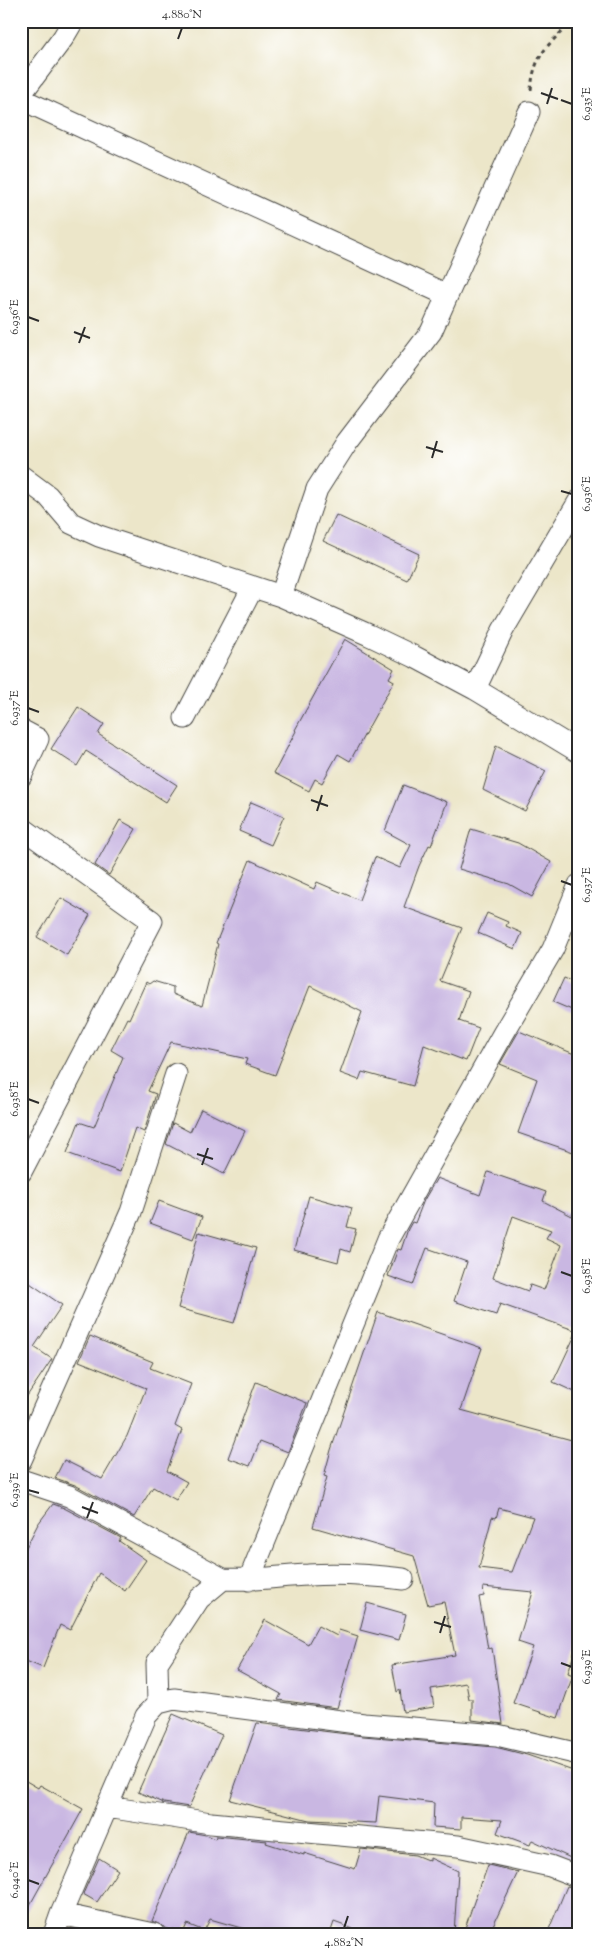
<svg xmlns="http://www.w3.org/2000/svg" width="600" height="1955" font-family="'Sorts Mill Goudy',serif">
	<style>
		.building { fill: #c9b7e2; fill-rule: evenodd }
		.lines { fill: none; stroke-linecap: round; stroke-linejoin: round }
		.street-casing { stroke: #484743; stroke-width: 23 }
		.path { stroke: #484743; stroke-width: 3; stroke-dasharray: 4 4; stroke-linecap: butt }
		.street { stroke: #fff; stroke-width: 21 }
		.ticks { fill: none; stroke: #2b2b2b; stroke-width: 2 }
		.neatline { fill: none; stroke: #2b2b2b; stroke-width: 2 }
		.ticks-label { font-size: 12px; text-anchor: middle; fill: #2b2b2b }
	</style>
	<rect width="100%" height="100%" fill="#fff"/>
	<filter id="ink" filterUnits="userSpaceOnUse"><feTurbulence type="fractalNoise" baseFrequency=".02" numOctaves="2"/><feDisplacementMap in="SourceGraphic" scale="10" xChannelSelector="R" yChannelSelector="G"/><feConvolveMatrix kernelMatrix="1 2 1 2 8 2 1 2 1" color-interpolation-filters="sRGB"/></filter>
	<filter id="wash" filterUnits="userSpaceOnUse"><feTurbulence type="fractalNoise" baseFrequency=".0096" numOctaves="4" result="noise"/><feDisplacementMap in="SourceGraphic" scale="20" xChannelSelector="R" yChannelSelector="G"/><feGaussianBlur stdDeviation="1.12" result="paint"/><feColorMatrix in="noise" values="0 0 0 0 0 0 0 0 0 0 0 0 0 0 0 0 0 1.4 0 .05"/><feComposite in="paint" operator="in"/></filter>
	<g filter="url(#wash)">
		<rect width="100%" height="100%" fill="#ece6c9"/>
		<g id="blocks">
			<path class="building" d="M336,515L419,554L407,580L323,541Z
				M345,639L394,669L389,678L394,681L350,761L338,754L322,783L315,779L309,791L274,773L296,731L295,730Z
				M78,707L104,724L98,734L177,785L166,802L86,751L77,766L51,749Z
				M496,746L546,771L525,811L483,790Z
				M403,785L447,802L431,846L429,845L419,866L404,907L462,928L440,981L469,991L459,1021L479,1028L466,1061L424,1045L413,1086L362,1072L359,1080L340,1073L362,1012L310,986L275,1075L245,1064L247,1059L171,1042L148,1091L156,1094L144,1132L135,1128L120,1172L67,1153L79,1122L94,1127L123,1057L111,1050L127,1018L129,1019L146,982L149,984L153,981L173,987V994L202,1006L218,944L216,943L250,860L314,889L317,882L359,900L375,857L400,868L411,845L385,831Z
				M251,802L284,816L271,845L239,831Z
				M120,820L136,829L109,875L95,865Z
				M471,829L518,843L551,862L532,897L509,884L459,869Z
				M61,898L90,915L67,955L37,937Z
				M487,913L508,922L506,926L522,933L515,949L478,933Z
				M564,978L579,984V1013L553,1002Z
				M519,1031L579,1056V1154L518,1133L537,1079L500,1064Z
				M201,1109L245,1131L224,1174L166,1144L173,1123L190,1132Z
				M488,1172L546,1192L543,1201L572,1216L577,1203H579V1394L553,1382L577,1331L500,1304L496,1315L454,1301L467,1262L427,1248L413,1285L388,1276L398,1249L401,1250L408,1229L412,1222L415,1223L424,1200L437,1178L480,1195ZM513,1216L551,1230L546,1238L561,1245L544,1290L530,1285L528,1291L493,1278Z
				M309,1196L352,1208L347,1227L356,1229L350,1252L341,1249L338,1262L294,1250Z
				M159,1201L202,1217L193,1239L150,1223Z
				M199,1232L256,1248L234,1323L178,1308Z
				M21,1277L62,1305L34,1347L52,1359L21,1405Z
				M378,1312L482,1348L461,1410L579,1442V1637L568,1673L573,1675L558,1718L513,1703L533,1647L518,1642L533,1592L483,1587L484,1596L479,1597L488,1649L492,1648L503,1724L472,1720V1699H469L466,1683L431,1689L434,1707L403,1712L400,1690L397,1692L392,1665L455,1655L444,1602L428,1605L414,1556L313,1527L327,1477L324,1476L331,1450ZM499,1508L533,1517L512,1572L479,1568L492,1517L496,1518Z
				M90,1336L153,1362L150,1368L191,1384L175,1426L182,1430L167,1471L187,1482L176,1500L153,1487L134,1517L75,1485L55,1478L64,1460L102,1479L127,1436L146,1388L79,1361Z
				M256,1382L307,1403L288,1452L260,1441L250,1466L228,1458Z
				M53,1504L64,1508L121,1538L119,1541L146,1560L125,1591L99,1573L70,1630L60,1625L43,1668L21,1659V1557L38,1524Z
				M367,1603L406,1614L399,1640L360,1630Z
				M265,1620L308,1644L318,1626L337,1636L339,1630L358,1636L337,1708L278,1700L281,1694L237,1670Z
				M173,1714L222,1735L189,1807L164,1803L138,1792Z
				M257,1723L363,1736L495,1747L527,1755L579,1773V1864L576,1862L577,1861L532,1840L530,1845L497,1833L502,1820L461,1817V1829L433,1827L434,1803L379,1796L376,1823L309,1820L230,1800Z
				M21,1778L38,1788L40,1785L83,1809L21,1921Z
				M189,1832L206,1835L215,1839L216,1836L267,1841L266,1843L304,1855V1853L355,1869L361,1849L415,1855L430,1861V1858L458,1871L454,1934H367L334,1922L330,1934H262L210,1919L204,1931L187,1924L183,1933L173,1929L172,1931L152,1921Z
				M99,1858L118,1870L97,1902L83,1894Z
				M488,1865L518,1872L489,1934H463L481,1881L482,1882Z
				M567,1886L579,1889V1921L574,1934H547Z"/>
		</g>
	</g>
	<g filter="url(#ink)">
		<use href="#blocks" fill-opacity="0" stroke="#484743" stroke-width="1"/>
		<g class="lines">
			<g class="street-casing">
				<path id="street" d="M21,94L63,38L73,21
					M21,99L447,295
					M21,476L48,496L71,523L99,536L281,596L369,635L415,657L475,689L579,752
					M281,596L317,489L347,442L431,332L529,112
					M475,689L503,630L579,501
					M185,718L253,587
					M21,730L38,739L21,776
					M21,827L152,921L21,1172
					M21,1460L131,1212L176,1074
					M21,1480L69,1496L223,1579C253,1581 279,1576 308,1575C340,1573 371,1575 403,1579
					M249,1580L388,1239L503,1034L553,949L579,885
					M158,1703L157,1663L199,1599L223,1579
					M107,1807L211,1823L458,1846L550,1866L579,1877
					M61,1914L154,1934
					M54,1934L61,1914L146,1716L158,1703L174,1699L364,1724L497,1735L579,1754"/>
			</g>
			<path class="path" d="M531,90C534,54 548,45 573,21"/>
			<use href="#street" class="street"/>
		</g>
	</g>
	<path class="ticks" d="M178,39L182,28M541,93L558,99M561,100L572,104M547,104L552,88M28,317L39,321M74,332L90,338M79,343L85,327M426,447L443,452M432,458L437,441M561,491L572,494M28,708L39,712M311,800L328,806M317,811L322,795M561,881L572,885M28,1099L39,1103M197,1154L213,1159M202,1165L208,1148M561,1272L572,1276M28,1490L39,1493M82,1507L98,1513M87,1518L93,1502M434,1622L451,1627M440,1633L445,1616M561,1663L572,1667M28,1880L39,1884M344,1928L348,1916"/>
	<rect width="600" height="1955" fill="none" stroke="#fff" stroke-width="55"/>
	<rect x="28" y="28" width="544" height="1900" class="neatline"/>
	<g class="ticks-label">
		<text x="182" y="18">4.880°N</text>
		<text transform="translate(586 104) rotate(-90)" y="4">6.935°E</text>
		<text transform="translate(14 317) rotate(-90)" y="4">6.936°E</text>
		<text transform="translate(586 494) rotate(-90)" y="4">6.936°E</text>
		<text transform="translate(14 708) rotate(-90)" y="4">6.937°E</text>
		<text transform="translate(586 885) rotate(-90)" y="4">6.937°E</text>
		<text transform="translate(14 1099) rotate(-90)" y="4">6.938°E</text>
		<text transform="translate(586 1276) rotate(-90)" y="4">6.938°E</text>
		<text transform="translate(14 1490) rotate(-90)" y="4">6.939°E</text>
		<text transform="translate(586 1667) rotate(-90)" y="4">6.939°E</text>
		<text transform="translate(14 1880) rotate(-90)" y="4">6.940°E</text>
		<text x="344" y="1946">4.882°N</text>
	</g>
</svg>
